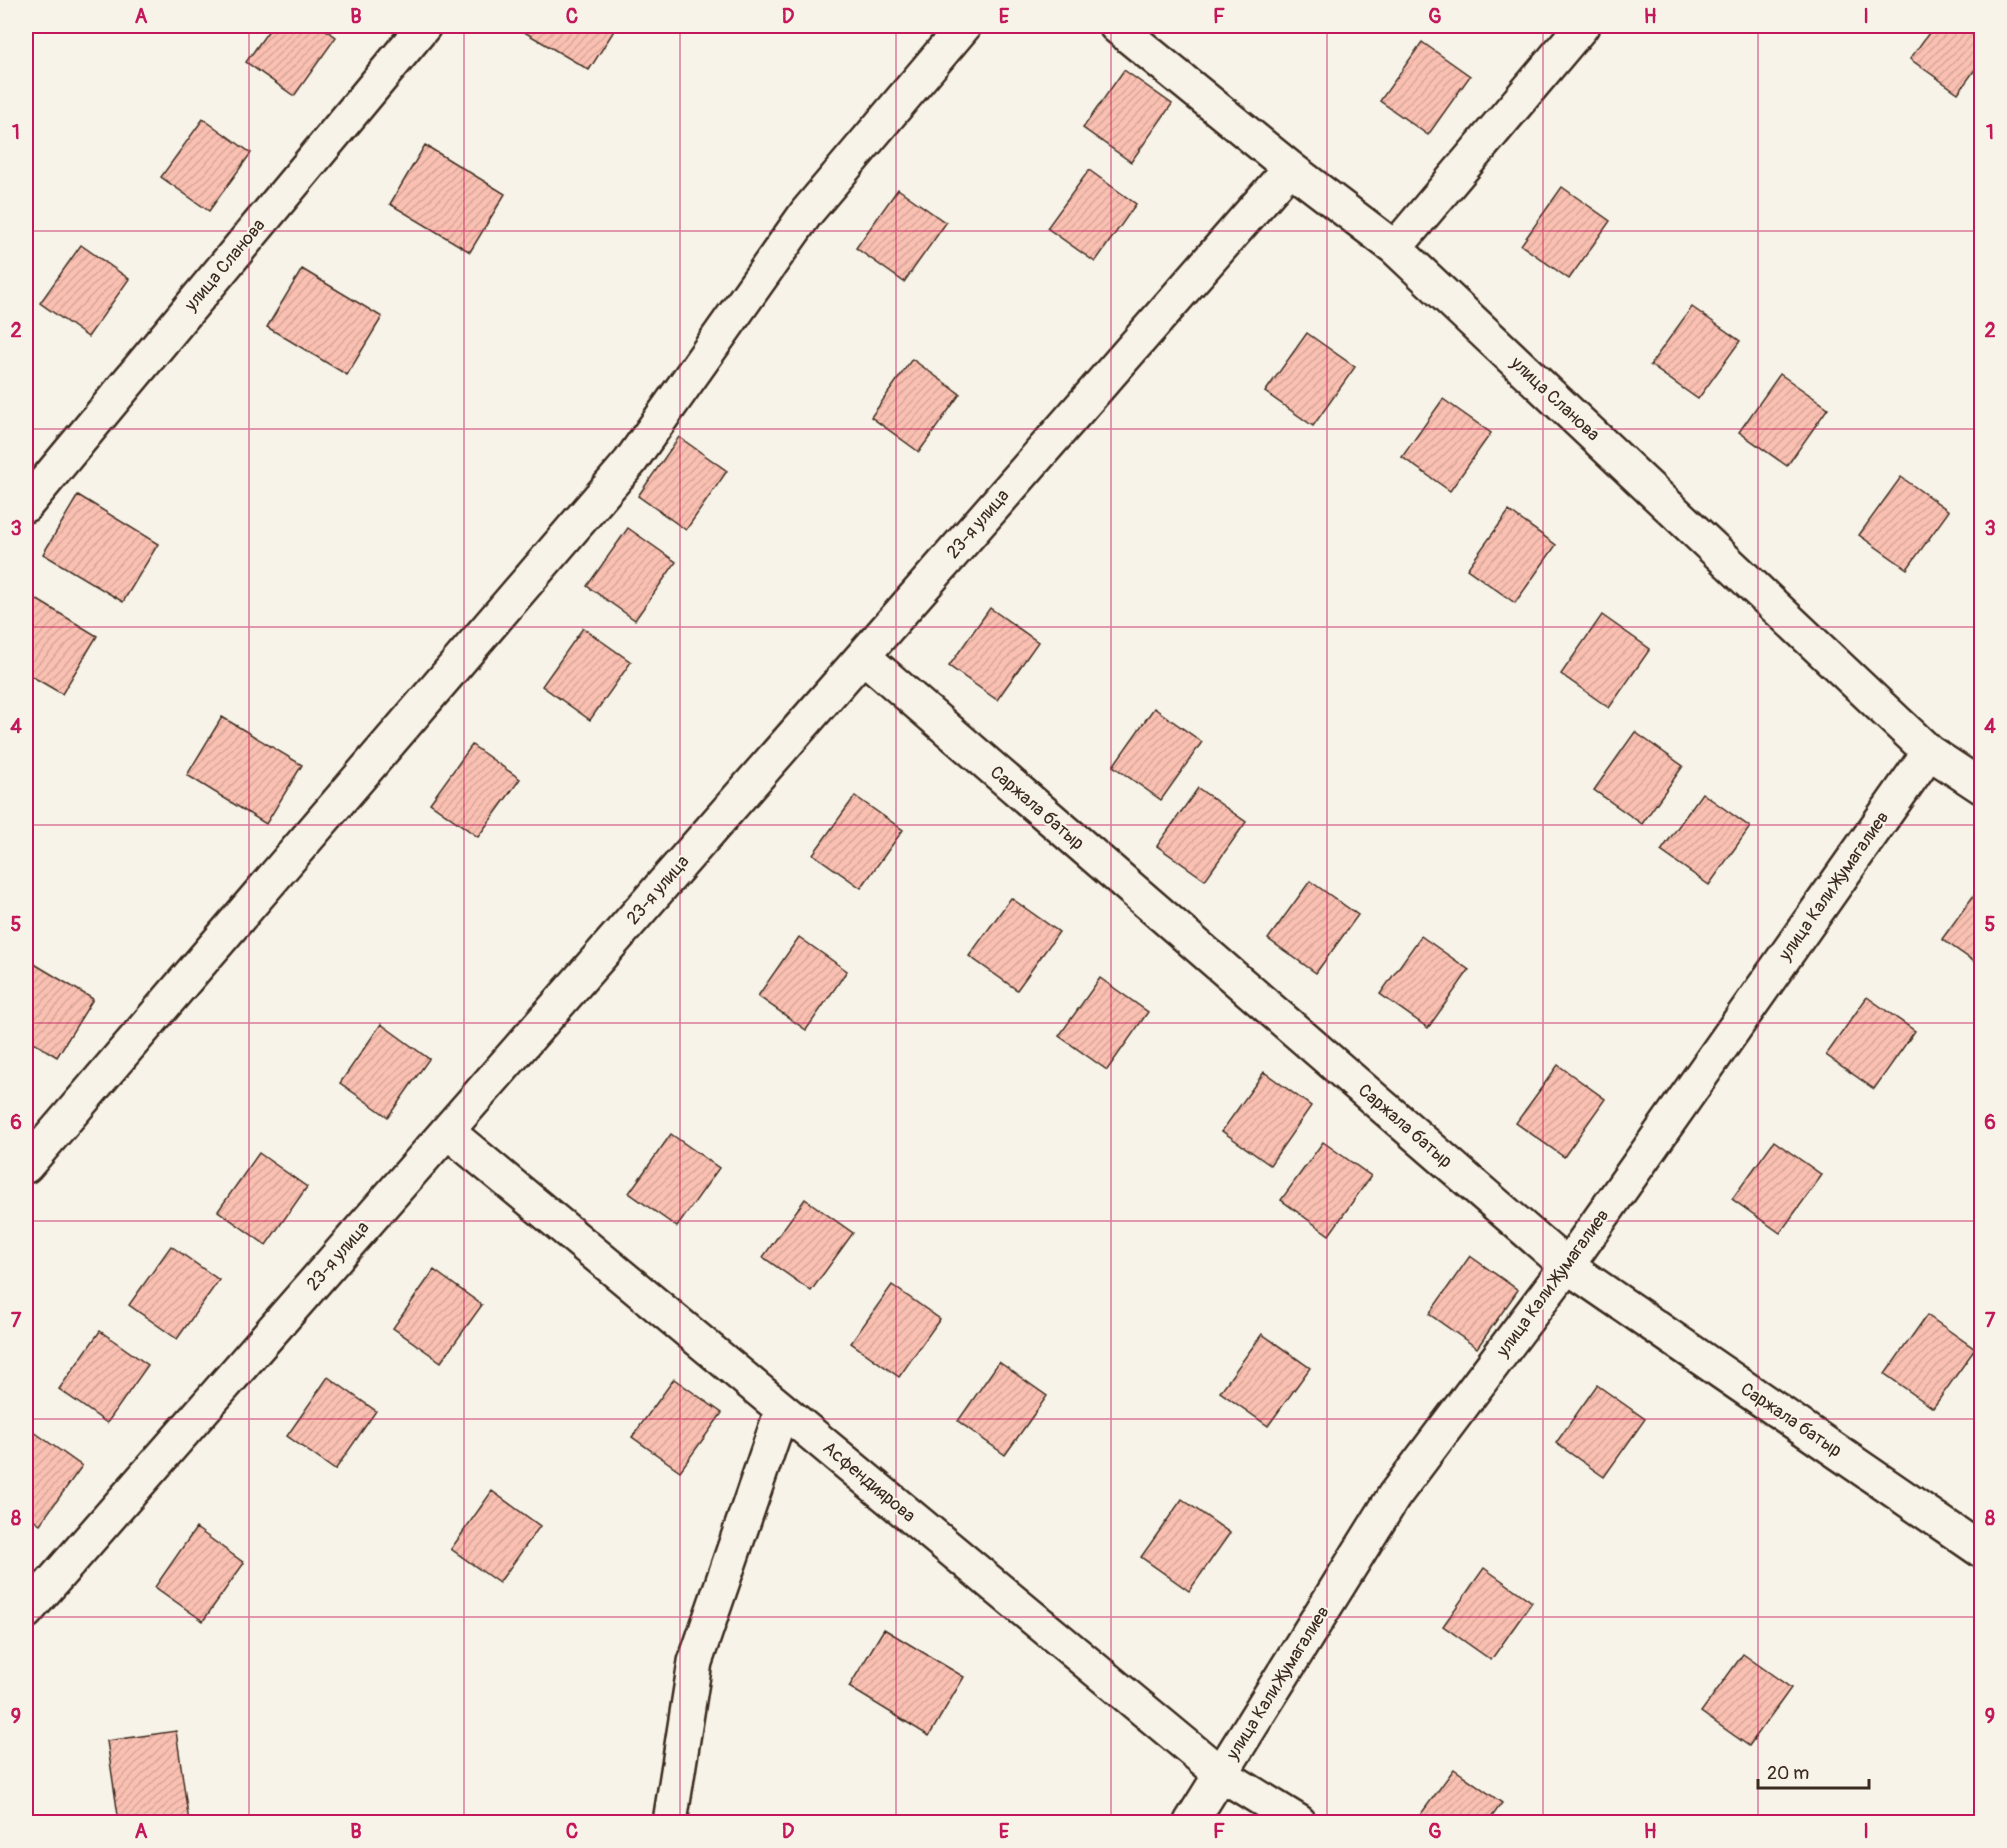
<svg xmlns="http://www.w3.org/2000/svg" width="2007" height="1848" font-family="Pangolin,sans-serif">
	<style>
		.building { fill: url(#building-hatch); stroke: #3b2a1e; stroke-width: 1.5 }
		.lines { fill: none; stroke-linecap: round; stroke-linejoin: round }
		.street-casing { stroke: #3b2a1e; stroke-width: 38 }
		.street { stroke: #f7f3e8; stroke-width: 33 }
		.grid { fill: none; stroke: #c2185b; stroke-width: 1.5; stroke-opacity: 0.55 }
		.labels { text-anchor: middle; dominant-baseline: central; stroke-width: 4.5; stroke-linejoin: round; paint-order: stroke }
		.street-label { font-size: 18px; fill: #3b2a1e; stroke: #f7f3e8 }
		.neatline { fill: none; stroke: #c2185b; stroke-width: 2 }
		.grid-label { font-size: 20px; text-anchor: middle; font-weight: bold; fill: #c2185b }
	</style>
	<defs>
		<pattern id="building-hatch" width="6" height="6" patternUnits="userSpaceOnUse" patternTransform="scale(1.5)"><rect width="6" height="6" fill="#fac0b2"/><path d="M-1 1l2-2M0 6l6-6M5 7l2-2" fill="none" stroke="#d7a599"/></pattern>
	</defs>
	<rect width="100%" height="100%" fill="#f7f3e8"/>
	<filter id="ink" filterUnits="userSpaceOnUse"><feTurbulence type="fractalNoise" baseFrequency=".0167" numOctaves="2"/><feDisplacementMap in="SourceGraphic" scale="12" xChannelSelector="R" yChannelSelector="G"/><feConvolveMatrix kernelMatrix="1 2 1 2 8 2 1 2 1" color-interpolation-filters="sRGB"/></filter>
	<g filter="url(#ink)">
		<path class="building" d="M272,26H320L336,37L294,96L246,62Z
			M514,26H617L589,70Z
			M1934,26H1982V60L1958,93L1910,59Z
			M1422,42L1470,76L1428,135L1380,101Z
			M1124,70L1172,104L1131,162L1083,128Z
			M203,119L251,153L209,211L161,177Z
			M425,145L505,194L470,252L390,204Z
			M1089,170L1136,204L1095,262L1047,228Z
			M1562,187L1610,221L1569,279L1521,245Z
			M898,189L946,223L904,282L856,248Z
			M81,245L129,279L88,337L40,303Z
			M302,269L382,317L347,375L267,327Z
			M1692,307L1740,341L1698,399L1650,365Z
			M1307,333L1355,367L1313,426L1265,392Z
			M912,359L960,394L919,452L871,417Z
			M1780,374L1828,408L1787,466L1739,432Z
			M1443,399L1491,433L1450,491L1402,457Z
			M679,437L727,471L686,530L638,496Z
			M1901,477L1949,511L1907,569L1859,535Z
			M78,495L158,544L123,602L43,554Z
			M1509,511L1556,545L1515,603L1467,569Z
			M628,528L676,562L635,620L587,586Z
			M26,593L97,636L62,694L26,673Z
			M990,608L1038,642L997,700L949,666Z
			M1602,615L1650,649L1609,708L1561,674Z
			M583,628L631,662L590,720L542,686Z
			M1154,708L1202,742L1161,800L1113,766Z
			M222,717L302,765L266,824L187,775Z
			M1635,732L1683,766L1642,824L1594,790Z
			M472,745L520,779L478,837L430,803Z
			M1198,788L1246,822L1205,880L1157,846Z
			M1702,793L1750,827L1709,885L1661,851Z
			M855,796L903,830L861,888L813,854Z
			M1310,881L1358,915L1316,973L1268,939Z
			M1982,884V967L1942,939Z
			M1011,898L1059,932L1017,990L969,956Z
			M1421,936L1469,970L1428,1028L1380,994Z
			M799,937L847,971L806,1030L758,996Z
			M26,959L93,999L57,1057L26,1038Z
			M1100,978L1148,1012L1107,1070L1059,1036Z
			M1867,997L1915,1031L1874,1089L1826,1055Z
			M381,1024L429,1059L388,1117L340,1083Z
			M1558,1065L1605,1099L1564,1157L1516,1123Z
			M1264,1072L1311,1106L1270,1165L1222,1131Z
			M671,1134L719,1168L677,1227L629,1193Z
			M1774,1141L1822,1175L1780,1233L1732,1199Z
			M1323,1142L1371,1176L1329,1235L1281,1200Z
			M259,1153L307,1187L266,1245L218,1211Z
			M805,1199L853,1233L811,1291L763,1257Z
			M171,1246L219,1280L177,1339L129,1305Z
			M1470,1256L1518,1290L1477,1348L1429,1314Z
			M434,1270L482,1305L441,1362L393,1328Z
			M892,1285L940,1319L899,1377L851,1343Z
			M1927,1315L1975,1349L1933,1408L1885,1374Z
			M100,1331L148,1365L107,1423L59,1389Z
			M1262,1334L1310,1368L1268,1426L1220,1392Z
			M999,1362L1047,1396L1005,1455L958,1421Z
			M328,1377L376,1411L335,1470L287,1436Z
			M674,1379L722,1413L680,1471L632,1437Z
			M1597,1385L1645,1419L1604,1477L1556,1443Z
			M34,1432L82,1466L40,1524L26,1514V1444Z
			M492,1491L540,1526L499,1583L451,1549Z
			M1182,1499L1230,1533L1189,1591L1141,1557Z
			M196,1528L244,1563L203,1621L155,1587Z
			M1484,1568L1532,1602L1491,1660L1443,1626Z
			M884,1629L964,1677L929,1736L849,1687Z
			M1743,1654L1791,1688L1749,1746L1701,1712Z
			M176,1731L189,1822H119L107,1741Z
			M1454,1769L1502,1803L1488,1822H1415Z"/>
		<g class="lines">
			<g class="street-casing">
				<path id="street" d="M1116,26L1290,168L1395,248L1929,752L1982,787
					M1395,248L1582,26
					M26,505L424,26
					M863,656L1567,1266L1982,1551
					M447,1131L1221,1774L1299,1822
					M26,1166L630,462L807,212L964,26
					M26,1612L1290,168
					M670,1822L695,1662L782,1410
					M1191,1822L1394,1496L1567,1266L1929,752"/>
			</g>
			<use href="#street" class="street"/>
		</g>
	</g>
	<path class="grid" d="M249,26V1822M464,26V1822M680,26V1822M896,26V1822M1111,26V1822M1327,26V1822M1543,26V1822M1758,26V1822M26,231H1982M26,429H1982M26,627H1982M26,825H1982M26,1023H1982M26,1221H1982M26,1419H1982M26,1617H1982"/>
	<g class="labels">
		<g class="street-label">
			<text transform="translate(225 265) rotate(-50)">улица Сланова</text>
			<text transform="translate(1555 399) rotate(43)">улица Сланова</text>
			<text transform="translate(978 524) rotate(-49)">23-я улица</text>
			<text transform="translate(1037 808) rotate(41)">Саржала батыр</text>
			<text transform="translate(1834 886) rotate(-55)">улица Кали Жумагалиев</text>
			<text transform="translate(658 890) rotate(-49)">23-я улица</text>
			<text transform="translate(1405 1126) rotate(41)">Саржала батыр</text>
			<text transform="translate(338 1256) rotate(-49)">23-я улица</text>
			<text transform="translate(1553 1283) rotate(-54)">улица Кали Жумагалиев</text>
			<text transform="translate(1791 1420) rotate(34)">Саржала батыр</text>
			<text transform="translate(869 1482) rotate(40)">Асфендиярова</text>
			<text transform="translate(1278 1683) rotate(-58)">улица Кали Жумагалиев</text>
		</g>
	</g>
	<rect width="2007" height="1848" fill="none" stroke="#f7f3e8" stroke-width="66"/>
	<path d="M1758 1779v9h111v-9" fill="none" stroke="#3b2a1e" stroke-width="3"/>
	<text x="1767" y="1779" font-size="18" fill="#3b2a1e" stroke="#f7f3e8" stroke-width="4.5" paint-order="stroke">20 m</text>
	<rect x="33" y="33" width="1941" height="1782" class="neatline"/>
	<g class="grid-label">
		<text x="141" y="23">A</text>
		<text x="356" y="23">B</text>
		<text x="572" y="23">C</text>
		<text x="788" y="23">D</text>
		<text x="1004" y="23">E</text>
		<text x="1219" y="23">F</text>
		<text x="1435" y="23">G</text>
		<text x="1650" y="23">H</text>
		<text x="1866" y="23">I</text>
		<text x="16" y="139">1</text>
		<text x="1990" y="139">1</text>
		<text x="16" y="337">2</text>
		<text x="1990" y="337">2</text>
		<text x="16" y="535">3</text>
		<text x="1990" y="535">3</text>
		<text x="16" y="733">4</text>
		<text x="1990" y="733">4</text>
		<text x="16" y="931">5</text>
		<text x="1990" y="931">5</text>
		<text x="16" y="1129">6</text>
		<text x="1990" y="1129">6</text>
		<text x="16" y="1327">7</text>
		<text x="1990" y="1327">7</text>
		<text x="16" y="1525">8</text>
		<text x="1990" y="1525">8</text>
		<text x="16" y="1723">9</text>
		<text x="1990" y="1723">9</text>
		<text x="141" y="1838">A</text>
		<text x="356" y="1838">B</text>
		<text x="572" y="1838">C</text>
		<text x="788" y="1838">D</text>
		<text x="1004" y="1838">E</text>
		<text x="1219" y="1838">F</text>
		<text x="1435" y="1838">G</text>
		<text x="1650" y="1838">H</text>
		<text x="1866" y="1838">I</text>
	</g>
</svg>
